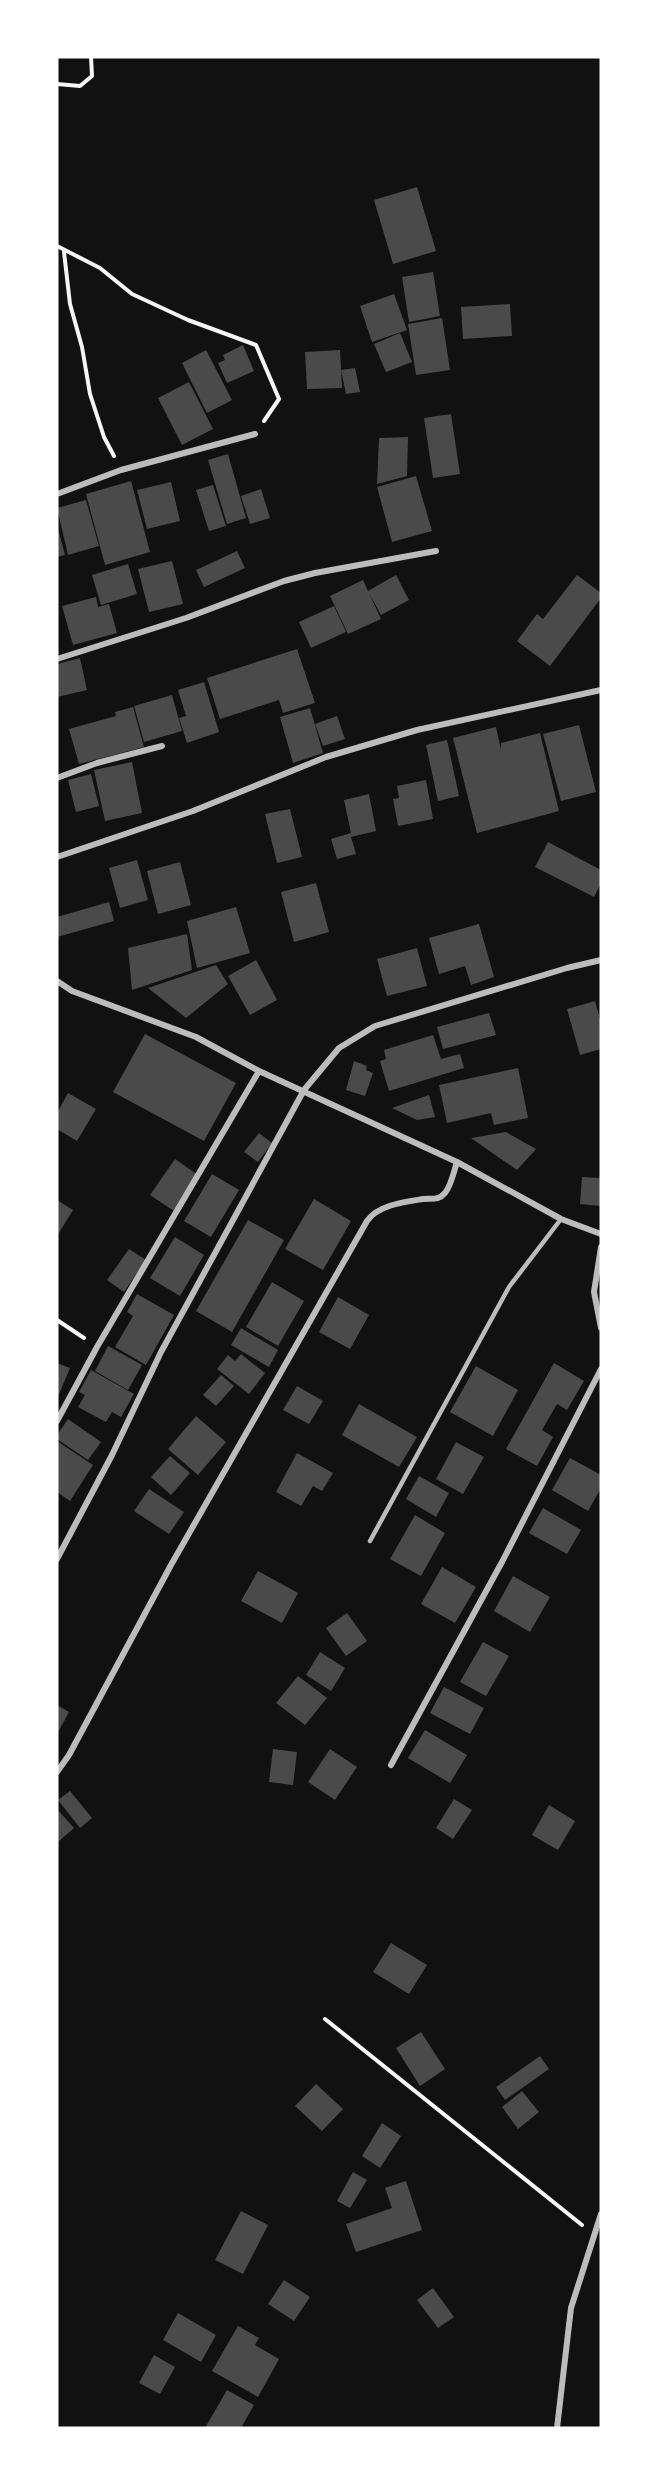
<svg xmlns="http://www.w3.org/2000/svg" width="658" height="2485" font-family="Ubuntu,sans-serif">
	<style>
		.building { fill: #4a4a4a }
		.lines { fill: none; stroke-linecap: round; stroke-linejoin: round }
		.path { stroke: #f5f5f5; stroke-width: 4 }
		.service { stroke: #bcbcbc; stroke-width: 4.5 }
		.minor { stroke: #bcbcbc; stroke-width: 6 }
	</style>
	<rect width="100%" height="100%" fill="#111"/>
	<path class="building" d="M417,187L436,251L393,264L374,200Z
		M433,272L440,316L409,322L402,277Z
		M394,294L407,330L372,342L360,306Z
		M510,304L512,336L463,339L461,307Z
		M442,318L450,370L416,375L408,324Z
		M400,333L412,362L386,372L374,344Z
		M243,345L254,371L227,383L218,363L225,360L223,355Z
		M206,350L232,400L207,413L182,363Z
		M340,350L342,388L307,389L305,352Z
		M355,368L360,392L346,394L341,370Z
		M189,382L213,429L182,445L158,398Z
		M451,414L460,474L433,478L424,418Z
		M408,437L407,476L377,484L379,438Z
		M228,454L246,518L227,524L208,460Z
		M416,476L432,531L392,542L377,487Z
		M131,481L150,552L105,565L86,494Z
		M171,482L180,521L147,529L137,490Z
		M213,485L226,526L209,531L196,490Z
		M261,489L270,518L250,524L241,496Z
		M86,500L99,546L68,555L57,508Z
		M57,525L65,555L57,557Z
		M237,551L245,568L204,587L196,570Z
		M172,561L183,604L149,612L138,569Z
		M128,564L137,594L101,605L92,575Z
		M396,575L409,600L381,615L369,593L381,619L348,634L330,596L363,580L368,591Z
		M577,575L601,593V598L550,666L517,641L537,614L543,619Z
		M96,597L98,607L109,604L117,633L73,645L62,606Z
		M334,606L346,632L311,648L299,622Z
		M297,649L315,703L283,713L279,700L220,719L207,678Z
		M80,658L87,690L57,697V664Z
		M204,682L219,732L187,743L179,718L186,716L178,690Z
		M172,695L182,731L144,742L134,706Z
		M133,707L144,747L79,764L69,729L116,716L115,712Z
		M310,708L323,753L293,763L280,717Z
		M337,716L345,739L323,746L315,724Z
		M579,725L596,792L561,801L543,734Z
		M496,727L501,750V743L540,733L559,811L477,833L453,738Z
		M447,740L459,796L438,801L426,745Z
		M132,762L142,813L105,821L94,770Z
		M91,774L99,806L76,812L68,780Z
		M426,780L433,819L398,826L393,799L399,798L397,786Z
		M369,794L376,831L351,837L356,854L337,859L331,839L351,833L344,800Z
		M290,809L302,857L277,863L265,814Z
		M548,842L601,870V883L594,897L535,867Z
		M137,860L148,900L120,908L109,868Z
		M180,862L191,905L158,914L147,871Z
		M316,883L329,932L294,942L281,892Z
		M109,902L114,921L57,937V917Z
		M236,907L250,953L197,968L187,921Z
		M479,924L494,977L471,985L465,966L439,974L429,938Z
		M187,934L192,970L132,990L128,948Z
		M417,948L427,986L387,996L377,959Z
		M256,960L277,1000L250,1015L228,976Z
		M216,965L228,984L186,1018L148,988Z
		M595,1001L601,1023V1049L580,1055L567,1009Z
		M489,1013L496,1035L443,1049L437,1027Z
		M145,1034L236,1083L204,1141L113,1092Z
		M433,1035L441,1059L460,1054L464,1068L389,1091L380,1061L386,1059L384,1050Z
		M354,1061L367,1066L366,1070L373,1073L365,1096L346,1090Z
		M518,1068L528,1118L494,1125L491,1113L447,1123L439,1085Z
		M68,1093L96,1109L77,1141L57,1129V1113Z
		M429,1095L435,1117L417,1120L392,1108Z
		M506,1132L536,1149L517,1170L471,1138Z
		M259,1133L272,1143L258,1162L244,1152Z
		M175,1159L198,1175L174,1211L150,1195Z
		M212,1174L239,1190L211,1237L184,1221Z
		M582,1177L601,1178V1206L580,1204Z
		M314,1199L351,1221L323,1270L285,1249Z
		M57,1200L73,1210L57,1236Z
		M248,1220L284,1240L232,1332L196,1311Z
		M175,1237L204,1255L180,1296L150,1278Z
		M129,1249L146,1260L124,1292L107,1280Z
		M272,1282L304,1301L278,1346L246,1327Z
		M137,1294L174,1315L146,1365L115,1347L133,1316L127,1312Z
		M338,1297L369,1315L350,1349L319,1332Z
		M241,1328L278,1350L269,1367L231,1345Z
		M108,1346L142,1365L128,1390L95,1371Z
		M241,1354L265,1373L249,1394L217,1369L228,1355L235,1361Z
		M57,1363L70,1368L57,1399Z
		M554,1363L584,1381L567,1410L557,1404L542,1430L553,1437L537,1466L506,1449Z
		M476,1366L518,1390L493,1436L450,1412Z
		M91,1370L134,1394L121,1417L112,1412L106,1422L78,1407L85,1395L79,1392Z
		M221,1375L234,1386L216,1406L203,1395Z
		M297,1386L323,1401L309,1424L283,1410Z
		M359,1404L417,1437L399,1467L342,1435Z
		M196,1416L226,1442L198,1475L168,1449Z
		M68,1419L101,1442L88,1460L57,1439V1435Z
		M57,1441L93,1465L70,1501L57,1492Z
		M456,1442L484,1457L463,1494L436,1479Z
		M297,1453L333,1473L322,1491L313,1486L301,1506L276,1492Z
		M170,1456L190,1473L171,1495L151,1477Z
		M570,1458L601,1475V1488L588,1511L552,1490Z
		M419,1476L449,1493L436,1517L406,1499Z
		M149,1489L184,1512L169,1534L134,1511Z
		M543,1508L581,1530L567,1554L529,1533Z
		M415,1515L445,1533L421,1576L390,1559Z
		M442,1567L476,1587L455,1623L421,1604Z
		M258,1571L298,1593L282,1623L241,1601Z
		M513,1576L550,1597L530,1632L494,1611Z
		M347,1613L367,1641L346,1656L326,1628Z
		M483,1642L509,1656L486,1696L460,1682Z
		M320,1652L345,1668L331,1691L306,1675Z
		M298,1676L327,1698L305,1725L276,1703Z
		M444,1687L484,1708L470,1734L430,1713Z
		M57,1705L69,1712L57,1734Z
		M425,1730L467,1755L450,1783L408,1758Z
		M273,1749L297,1752L293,1785L269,1782Z
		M330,1749L357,1767L335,1800L308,1782Z
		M70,1791L92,1818L80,1828L58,1800Z
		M454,1799L472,1810L453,1839L436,1828Z
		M549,1805L575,1821L558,1850L532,1835Z
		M57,1809L74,1828L58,1842L57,1840Z
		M391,1943L427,1965L409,1994L373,1972Z
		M421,2032L445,2069L420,2086L396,2048Z
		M540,2056L549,2069L505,2100L496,2087Z
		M316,2084L343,2109L322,2131L295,2106Z
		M522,2091L539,2112L518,2129L502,2107Z
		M382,2123L401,2136L380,2168L362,2156Z
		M353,2172L367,2180L350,2208L337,2201Z
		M406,2181L422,2230L356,2252L346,2224L392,2208L385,2188Z
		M241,2211L268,2225L243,2274L215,2260Z
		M284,2280L310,2297L294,2321L268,2304Z
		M433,2288L454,2317L438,2328L417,2300Z
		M178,2313L216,2335L201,2362L163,2340Z
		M238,2326L259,2338L255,2345L279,2359L258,2397L212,2371Z
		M154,2355L175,2367L160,2394L139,2383Z
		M227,2390L254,2405L241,2428H205Z"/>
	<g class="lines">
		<path class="path" d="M57,84L80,86L92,76L91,57
			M57,246L100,268L132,294L188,320L256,345L279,399L264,421
			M64,252L70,304L82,347L90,394L104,437L114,456
			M57,1320L84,1338
			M325,2019L582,2225"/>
		<path class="service" d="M370,1541L509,1287L561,1219"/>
		<path class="minor" d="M57,494L121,470L255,434
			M57,659L186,618L284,581L315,573L436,551
			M57,778L97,763L162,746
			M57,857L193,811L326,757L417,730L601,690
			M57,981L72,991L196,1037L259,1071L457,1162L561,1219L601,1234
			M601,1247L594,1292L601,1328
			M57,1421L97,1347L259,1071
			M57,1559L112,1455L161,1352L304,1090L339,1048L375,1026L567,968L601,960
			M391,1765L502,1562L601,1369
			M57,1772L69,1755L171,1565L367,1221C378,1205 404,1202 423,1199C432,1198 438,1201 445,1193C451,1186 454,1171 457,1162
			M557,2428L571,2308L601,2214"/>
	</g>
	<rect width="658" height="2485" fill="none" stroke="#ffffff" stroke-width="117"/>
</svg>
